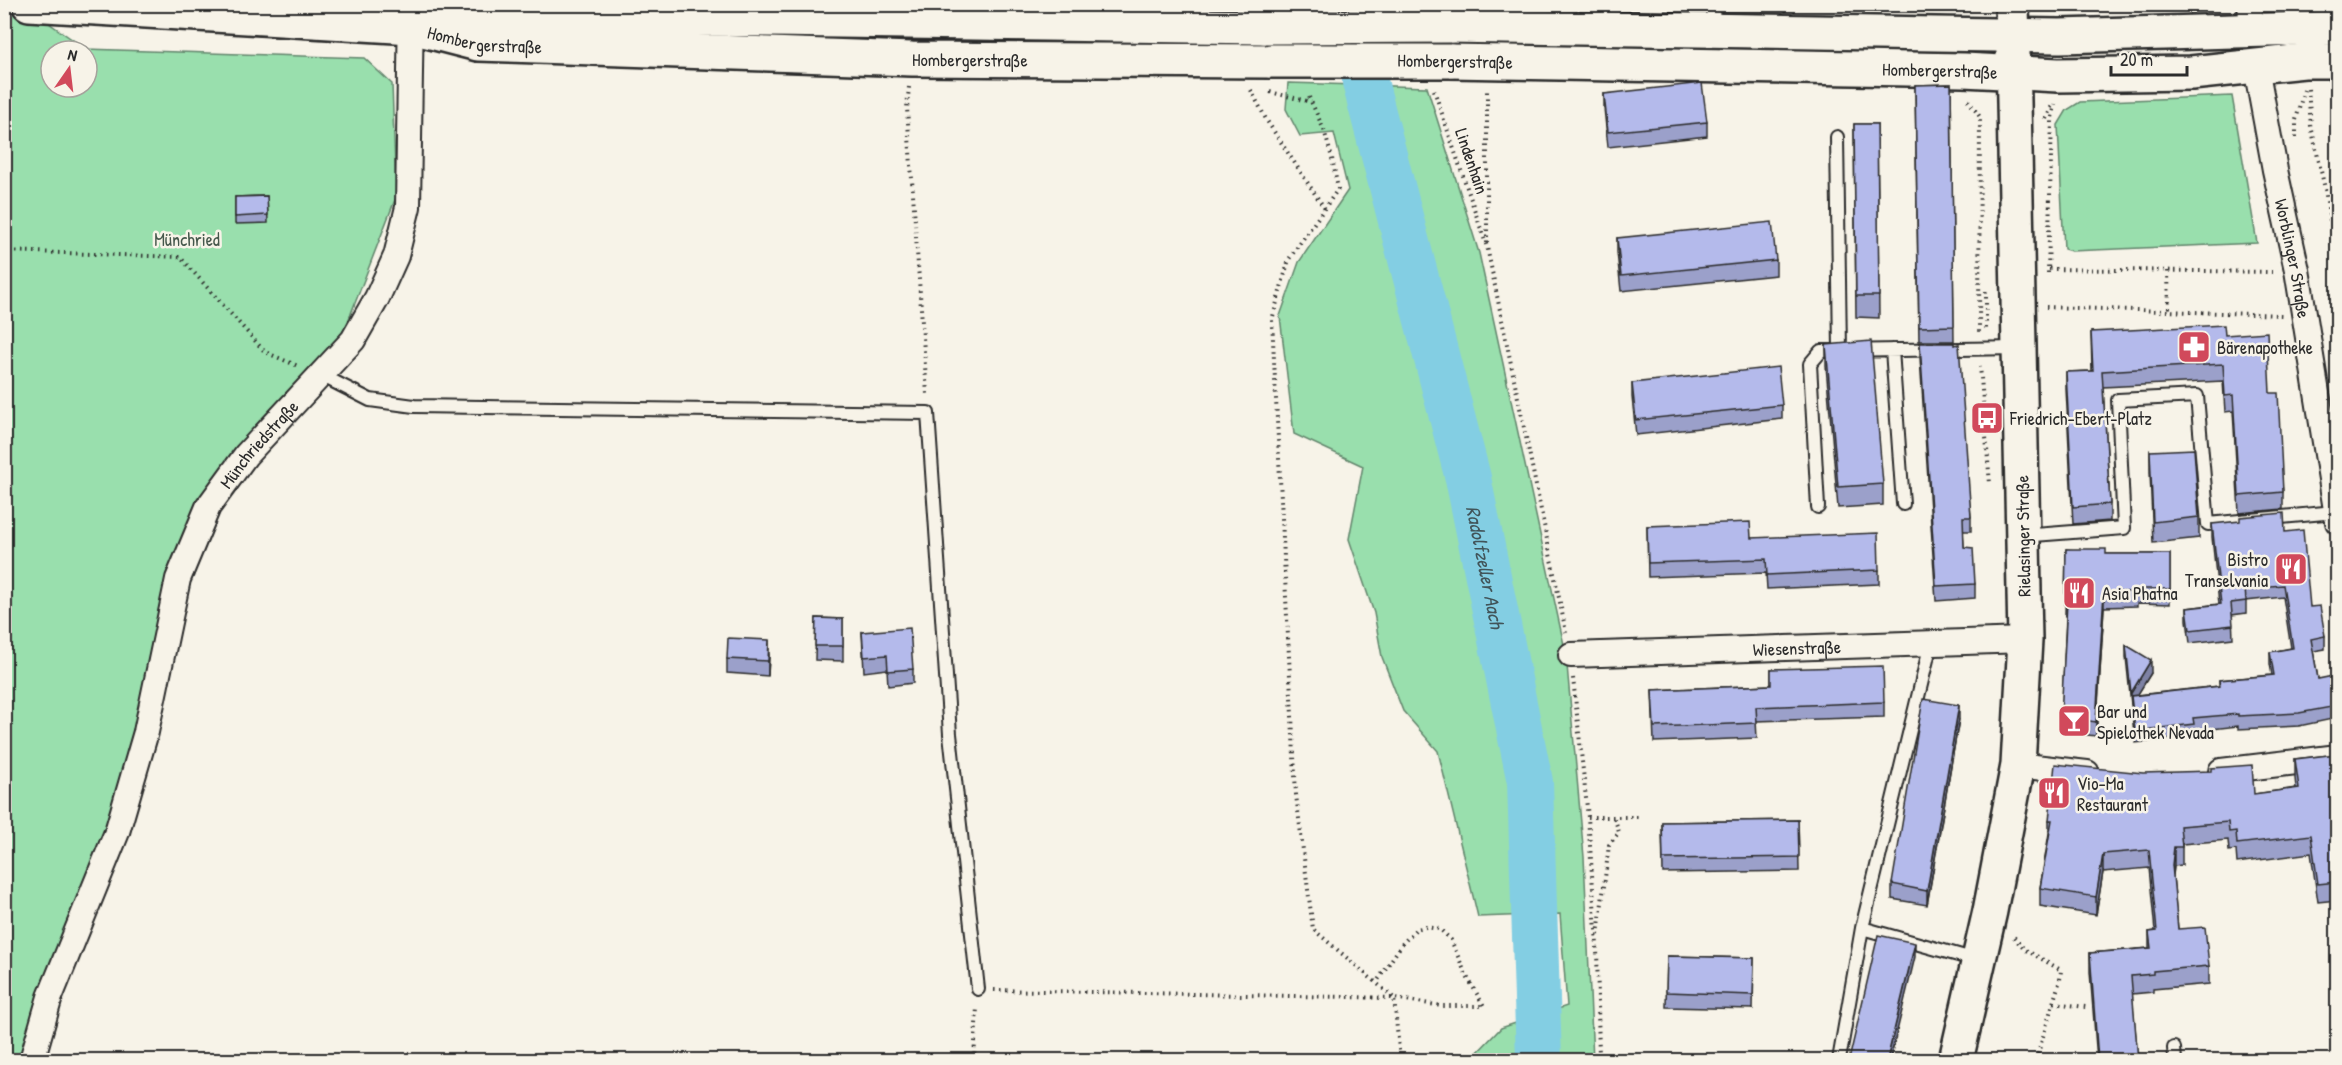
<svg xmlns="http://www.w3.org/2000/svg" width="2342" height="1065" font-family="'Patrick Hand',sans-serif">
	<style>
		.green { fill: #99dfad; stroke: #62856c; stroke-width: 1.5; fill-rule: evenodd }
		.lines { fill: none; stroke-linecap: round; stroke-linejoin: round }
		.river { stroke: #83cee3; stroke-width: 46 }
		.service-casing { stroke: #2b2b2b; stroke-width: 16 }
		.minor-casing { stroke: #2b2b2b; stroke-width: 28 }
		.secondary-casing { stroke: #2b2b2b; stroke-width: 38 }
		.path { stroke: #2b2b2b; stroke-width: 4; stroke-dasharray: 1.5 4.5; stroke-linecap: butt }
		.service { stroke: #f7f3e8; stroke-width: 12 }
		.minor { stroke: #f7f3e8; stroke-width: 24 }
		.secondary { stroke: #f7f3e8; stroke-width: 33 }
		.secondary-bridge-casing { stroke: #2b2b2b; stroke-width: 38; stroke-linecap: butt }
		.secondary-bridge { stroke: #f7f3e8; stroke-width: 33 }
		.wall { fill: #9ba0ca; stroke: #2b2b2b; stroke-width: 1.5 }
		.shaded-wall { fill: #7e82a4; stroke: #2b2b2b; stroke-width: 1.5 }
		.building { fill: #b4baeb; stroke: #2b2b2b; stroke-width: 1.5 }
		.labels { text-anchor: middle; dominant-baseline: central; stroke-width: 5; stroke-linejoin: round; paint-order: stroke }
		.street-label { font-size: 18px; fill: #2b2b2b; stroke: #f7f3e8 }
		.park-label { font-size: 18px; fill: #46584c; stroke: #f7f3e8 }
		.poi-label { font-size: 18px; fill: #2b2b2b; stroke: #f7f3e8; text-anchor: start }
		.water-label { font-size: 20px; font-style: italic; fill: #415459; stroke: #f7f3e8 }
	</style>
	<rect width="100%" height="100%" fill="#f7f3e8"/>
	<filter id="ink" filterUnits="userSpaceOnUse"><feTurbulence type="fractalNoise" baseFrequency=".0167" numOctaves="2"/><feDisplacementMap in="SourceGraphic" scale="12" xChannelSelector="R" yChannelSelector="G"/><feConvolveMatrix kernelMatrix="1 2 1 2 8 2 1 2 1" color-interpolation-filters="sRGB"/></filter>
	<g filter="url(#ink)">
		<path class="green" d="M5,5H23L86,49L364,58L392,84L396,197L345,329L205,506L141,732L29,1060H5ZM51,51H87V87H51Z
			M1288,83L1427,87L1479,253L1566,654L1584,857L1593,1060H1470L1501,1028L1567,1006L1560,914L1478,917L1438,751L1403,711L1382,657L1374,613L1349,539L1363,466L1294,434L1280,316L1299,262L1348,190L1334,133L1300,136L1286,109Z
			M2232,96L2257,243L2071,251L2064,249L2058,125L2067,110L2080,102Z"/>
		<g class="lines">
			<path class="river" id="s1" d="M1365,82L1468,478L1530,782L1539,1060"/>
			<g class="service-casing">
				<path id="service" d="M1463,4L1471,25
					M1710,4L1718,29
					M1837,137L1840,351L2018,348
					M1892,350L1903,504
					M321,375L370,400L414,406L928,413L950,734L978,989
					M1818,507L1810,364L1821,351H1840
					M2023,536L2124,528L2118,400L2197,396L2208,524L2335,512
					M1862,928L1976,960
					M2174,1048L2175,1060
					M1839,1060L1862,928L1931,643"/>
			</g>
			<g class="minor-casing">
				<g id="minor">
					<path d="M2250,4L2252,32"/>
					<path id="s2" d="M2256,67L2275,170L2297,270L2338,522"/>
					<path id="s3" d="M1571,655L2025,640"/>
					<path d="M2018,765L2087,773"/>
					<path d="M2221,771L2338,757"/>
					<path id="s4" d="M32,1060L50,997L117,832L146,732L178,579L208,507L246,455L353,340L377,298L396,256L408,207L411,4"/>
				</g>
			</g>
			<g class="secondary-casing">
				<g id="secondary">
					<path id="s5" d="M29,4L412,27L478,44L912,59L1271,61"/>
					<path d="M423,25L478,16L1265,27"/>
					<path d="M1449,26L2060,36L2338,28"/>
					<path id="s6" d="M1450,61L1964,70L2058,75L2191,73L2304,61H2338"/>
					<path d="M1956,1060L1990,911L2018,765L2025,640L2012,4"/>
				</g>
			</g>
			<path class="path" d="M909,87L907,108L927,394
				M2308,89L2311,126L2325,189L2338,271
				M1251,90L1267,121L1325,209
				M1434,90L1487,247L1566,632
				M1270,92L1311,102
				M1309,97L1324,130L1332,158L1338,189L1289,259L1272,320L1296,795L1313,929L1394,998L1400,1060
				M1968,100L1980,117L1979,332
				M2046,119L2053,103
				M2296,138V120L2304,90
				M1487,243V88
				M4,251L180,257L265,352L298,366
				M2049,269L2272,272
				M2168,271L2169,310
				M2048,273L2052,118L2055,104
				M1986,291V332
				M2046,307L2282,315
				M1980,366L1990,484
				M1573,678L1588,817L1597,945L1599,1060
				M1588,817H1639
				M1598,935L1609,845L1619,832L1614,817
				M2014,937L2024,949L2061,970L2060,980L2036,1060
				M994,990L1394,998L1442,1006H1484L1466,975L1451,940L1440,929L1426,927L1416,929L1402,944L1376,983
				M2054,1003L2086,1007
				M974,1060L977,1007"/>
			<use href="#service" class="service"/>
			<use href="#minor" class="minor"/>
			<use href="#secondary" class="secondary"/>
			<g class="secondary-bridge-casing">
				<path id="secondary-bridge" d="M1265,27L1449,26
					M1271,61H1450"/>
			</g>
			<use href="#secondary-bridge" class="secondary-bridge"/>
		</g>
		<path class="wall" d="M1951,84L1954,341H1919L1915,85Z
			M1604,94L1707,122V136L1608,147L1604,108Z
			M1854,124H1877L1879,318L1856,317Z
			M267,196L268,223L235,224V197Z
			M1617,238L1776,260V275L1621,291L1617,252Z
			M2091,332L2225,335L2270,393L2283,492V509L2239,513L2233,411L2225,412L2223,381L2103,387L2110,504V521L2073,524L2066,389V372L2092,371Z
			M1920,343L1954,345L1971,517V531H1963L1964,547L1975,584V598L1936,601L1920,358Z
			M1826,345L1883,484V505L1838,508L1826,366Z
			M1632,383L1782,405V419L1636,435L1632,397Z
			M2150,451L2199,517V538L2153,543L2150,472Z
			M2212,524L2285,532L2310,607L2325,636V649L2313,651L2318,679L2337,702V718L2299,726L2238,729V726L2194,731V737L2135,743L2126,657V645L2151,673L2137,695L2219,686V680L2272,675L2270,664V652L2291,648L2283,597L2246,601V613L2232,615L2233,638L2190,643L2187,620V608L2219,604L2212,537Z
			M1647,526L1751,538L1879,570V584L1767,589L1766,573L1648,577Z
			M2066,549L2106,554H2170V604L2137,603V606L2104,607L2096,736L2061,732L2066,616H2065Z
			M816,618L843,619V661L815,660Z
			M862,632L913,669V683L888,686L887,669L864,672Z
			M769,655L768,676L727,673V659Z
			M1771,669L1884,702V717L1756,721L1757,738L1654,742L1652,690L1771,685Z
			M1959,719L1927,905L1892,899V884Z
			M2337,754V900L2318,902L2311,853L2237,863L2236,850L2229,851L2228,840L2182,844V865L2174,866L2173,876L2178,929L2209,966V984L2153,989V992L2132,994L2138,1060H2097L2090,972V953L2149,948V932L2155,931L2149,868L2103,872L2096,915L2040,906V888L2049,833V820L2254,794L2296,788L2295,778V759Z
			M1798,820L1799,871L1663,873L1662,822Z
			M1667,956L1754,958L1753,1009L1666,1007Z"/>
		<path class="shaded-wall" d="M2104,592V607L2096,736V722Z
			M769,640V655L768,676V661Z
			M2151,660V673L2132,704L2131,696V705V693Z
			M1959,705V719L1927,905V891Z
			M2174,847V866L2172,883V865Z
			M2103,854V872L2096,915V897Z
			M1915,943V957L1890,1060H1887Z"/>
		<path class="building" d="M1702,83L1707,122L1608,132L1604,94Z
			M1951,84L1954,326L1919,327L1915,85Z
			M1854,124H1877L1879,296H1856Z
			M267,196L268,215L235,217V197Z
			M1772,222L1776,260L1621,276L1617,238Z
			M2224,325L2225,335L2267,332L2270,393H2278L2283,492L2239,496L2233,395L2225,396L2223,364L2102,371L2110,504L2073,507L2066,372L2093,371L2091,332Z
			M1871,341L1883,484L1838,487L1826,345Z
			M1920,343H1954V345L1959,344L1971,517H1963L1964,547L1973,548L1975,584L1936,586Z
			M1778,367L1782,405L1636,420L1632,383Z
			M2194,449L2199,517L2153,522L2150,451Z
			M2284,513L2285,532L2303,530L2310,607L2320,606L2325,636L2311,639L2318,679L2333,676L2337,706L2299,713L2238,716V714L2193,718L2194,724L2135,731L2131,696L2220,686L2219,680L2274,675L2270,652L2293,648L2283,585L2245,588L2246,601L2231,603L2233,625L2190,630L2187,608L2221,604L2212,524L2240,521V517Z
			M1750,522L1751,538L1878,533L1879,570L1767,575L1766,559L1648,563L1647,526Z
			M2066,549H2106V554H2170V589H2137V592H2104L2096,722L2061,717L2067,602H2065Z
			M816,618L843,619V646H815Z
			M910,628L913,669L888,671L887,655L864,657L862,632Z
			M728,638L769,640L768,661L727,659Z
			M2126,645L2151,660L2131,693Z
			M1883,666L1884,702L1756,707L1757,723L1654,727L1652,690L1771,685V669Z
			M1923,699L1959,705L1927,891L1892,884Z
			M2337,754V882L2318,884L2311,835L2237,844L2236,831L2229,832L2228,822L2180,826L2182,847H2174L2172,865L2178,929L2205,927L2209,966L2153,971V974L2131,976L2138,1060H2098L2090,953L2151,948L2149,932L2157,931L2149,850L2103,854L2096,897L2040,888L2052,820H2049L2055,764L2143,773L2211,771V768L2252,765L2254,794L2299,788L2295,759Z
			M1798,820L1799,857L1663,859L1662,822Z
			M1878,935L1915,943L1887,1060H1849Z
			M1667,956L1754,958L1753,995L1666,992Z"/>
	</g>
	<defs>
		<g id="pharmacy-square" transform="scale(1.725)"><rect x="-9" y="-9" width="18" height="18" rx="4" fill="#d1495b" stroke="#f7f3e8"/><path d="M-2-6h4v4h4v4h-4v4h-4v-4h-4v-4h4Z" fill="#fff"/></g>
		<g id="bus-square" transform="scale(1.725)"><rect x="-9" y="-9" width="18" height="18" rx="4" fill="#d1495b" stroke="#f7f3e8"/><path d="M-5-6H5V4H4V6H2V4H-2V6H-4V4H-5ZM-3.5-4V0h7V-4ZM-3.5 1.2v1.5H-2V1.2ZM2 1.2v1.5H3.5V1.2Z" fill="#fff"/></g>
		<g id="restaurant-square" transform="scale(1.725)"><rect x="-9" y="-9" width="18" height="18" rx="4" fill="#d1495b" stroke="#f7f3e8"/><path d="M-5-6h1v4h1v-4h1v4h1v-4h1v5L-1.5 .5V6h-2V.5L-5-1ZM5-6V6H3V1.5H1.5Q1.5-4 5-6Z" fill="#fff"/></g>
		<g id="bar-square" transform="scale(1.725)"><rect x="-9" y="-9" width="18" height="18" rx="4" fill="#d1495b" stroke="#f7f3e8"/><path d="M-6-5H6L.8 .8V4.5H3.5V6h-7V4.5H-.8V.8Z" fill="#fff"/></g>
	</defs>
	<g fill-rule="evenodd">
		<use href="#pharmacy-square" x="2194" y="347"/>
		<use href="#bus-square" x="1987" y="418"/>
		<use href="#restaurant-square" x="2291" y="569"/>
		<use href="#restaurant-square" x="2079" y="593"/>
		<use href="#bar-square" x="2074" y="721"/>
		<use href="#restaurant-square" x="2054" y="793"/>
	</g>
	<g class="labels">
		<g class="street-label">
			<text stroke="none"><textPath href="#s5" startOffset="458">Hombergerstraße</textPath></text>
			<text stroke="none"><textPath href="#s5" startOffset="944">Hombergerstraße</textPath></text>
			<text transform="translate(1455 61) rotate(1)">Hombergerstraße</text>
			<text stroke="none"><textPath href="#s6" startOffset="490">Hombergerstraße</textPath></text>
			<text transform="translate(1472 161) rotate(71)">Lindenhain</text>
			<text stroke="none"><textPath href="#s2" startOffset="195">Worblinger Straße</textPath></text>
			<text stroke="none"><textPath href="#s4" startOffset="663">Münchriedstraße</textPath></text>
			<text transform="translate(2023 536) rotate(-91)">Rielasinger Straße</text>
			<text stroke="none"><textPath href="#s3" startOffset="226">Wiesenstraße</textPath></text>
		</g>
		<g class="park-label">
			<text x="187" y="239">Münchried</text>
		</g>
		<g class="poi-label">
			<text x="2217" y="347">Bärenapotheke</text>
			<text x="2010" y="418">Friedrich-Ebert-Platz</text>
			<text x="2268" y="559" text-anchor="end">Bistro<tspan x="2268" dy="21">Transelvania</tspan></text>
			<text x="2102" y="593">Asia Phatna</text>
			<text x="2097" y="711">Bar und<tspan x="2097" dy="21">Spielothek Nevada</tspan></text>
			<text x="2077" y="783">Vio-Ma<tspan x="2077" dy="21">Restaurant</tspan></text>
		</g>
		<g class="water-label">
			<text stroke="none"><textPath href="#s1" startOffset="500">Radolfzeller Aach</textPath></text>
		</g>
	</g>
	<rect width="2342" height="1065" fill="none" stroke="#f7f3e8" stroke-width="24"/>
	<rect x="12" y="12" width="2318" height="1041" fill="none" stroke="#2b2b2b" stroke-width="2" filter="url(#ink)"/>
	<g transform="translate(69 69) rotate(14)"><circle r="28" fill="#f7f3e8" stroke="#a5a39c" stroke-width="1.5"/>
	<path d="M0-4.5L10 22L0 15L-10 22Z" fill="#d1495b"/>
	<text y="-9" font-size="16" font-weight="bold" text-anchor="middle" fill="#2b2b2b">N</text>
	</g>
	<path d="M2111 66v9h76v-9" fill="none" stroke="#2b2b2b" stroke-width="3"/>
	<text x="2120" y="66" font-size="18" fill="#2b2b2b" stroke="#f7f3e8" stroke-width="4.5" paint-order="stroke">20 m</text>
</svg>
